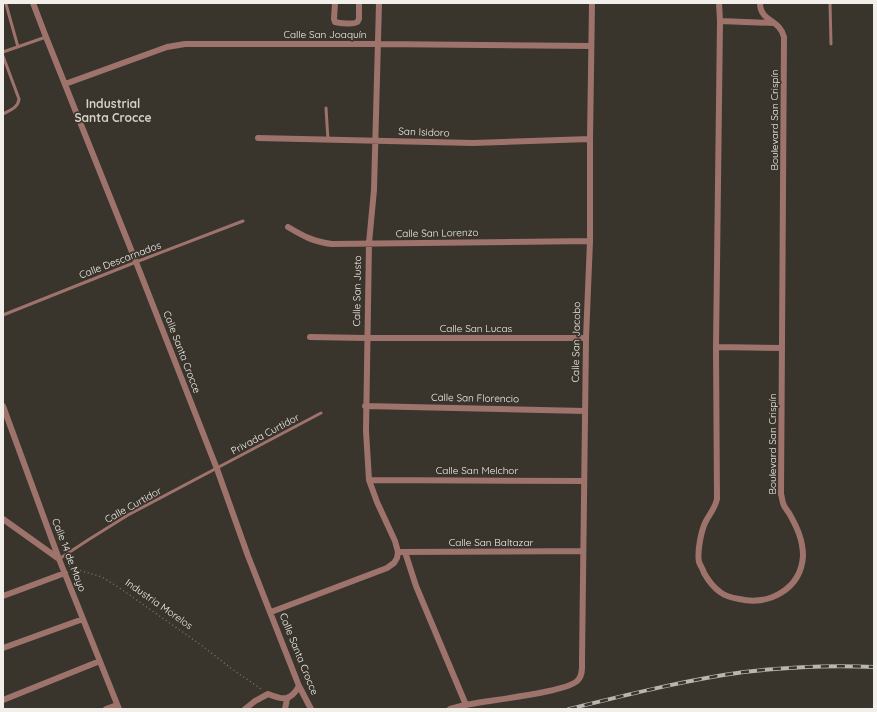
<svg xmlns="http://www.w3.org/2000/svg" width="877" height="712" font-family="Quicksand,sans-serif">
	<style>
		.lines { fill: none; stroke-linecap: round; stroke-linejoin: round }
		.path { stroke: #78736c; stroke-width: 1.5; stroke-dasharray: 1 3; stroke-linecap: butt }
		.lane { stroke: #9d736c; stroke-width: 3 }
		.street { stroke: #9d736c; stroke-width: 6 }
		.rail-casing { stroke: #b9b5af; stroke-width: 4 }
		.rail { stroke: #39342c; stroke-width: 2.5; stroke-dasharray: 8; stroke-linecap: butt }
		.labels { text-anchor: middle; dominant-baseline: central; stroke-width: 3.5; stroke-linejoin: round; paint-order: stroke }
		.street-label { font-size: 10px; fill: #f2efea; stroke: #39342c }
		.quarter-label { font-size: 12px; font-weight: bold; fill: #d5cfc4; stroke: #39342c }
	</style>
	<rect width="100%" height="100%" fill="#39342c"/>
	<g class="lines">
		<path class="path" d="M69,566L75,569L102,577L121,589L201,645L232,669L261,689"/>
		<path class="lane" d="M5,3L6,4L18,47
			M830,3L831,44
			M3,52L46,37
			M3,56L19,99C18,108 10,110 3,114
			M326,108L328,140
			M3,315L136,262L243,221
			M59,559L88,540L128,515L321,413"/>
		<path class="street" d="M33,3L46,37L136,262L217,469L248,556L299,686L311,709
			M335,3L334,19L335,22C339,23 354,25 357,22C358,22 358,20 359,19V3
			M719,3L720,21L716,347L717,499C715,509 709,514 705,523C701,532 697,552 699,562C700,565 703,569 704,573C708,580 713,587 720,592C725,596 733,598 739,599C769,606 801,589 803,556C803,540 797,527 789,513C787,510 784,507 783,503C782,500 782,497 781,494L784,37C780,19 760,22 760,3
			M720,21L774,23
			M65,84L167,47L185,44H377L591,46
			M258,138L473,143L590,139
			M288,227C303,236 314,242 332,244L590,241
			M310,337L366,338H586
			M716,347L782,348
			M3,406L59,559L119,709
			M365,406L585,411
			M369,480L584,481
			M3,519L59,559
			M398,552L583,551
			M405,552L416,586L466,705
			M3,596L65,573
			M271,612L387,568L394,563L397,558L398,552L395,541L377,502L369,480L366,431L369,243L374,190L379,3
			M3,648L83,619
			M3,700L100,661
			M106,709L117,705
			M245,709L255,701L268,694C283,700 290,702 299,686
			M285,709L287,699
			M450,709C457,707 464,705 471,704C490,700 569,692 578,680C583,675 582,666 582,660L586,338L590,241V139L592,3"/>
		<g class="rail-casing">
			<path id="rail" d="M569,709C627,695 685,680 744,672C787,667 831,665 874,667"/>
		</g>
		<use href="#rail" class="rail"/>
	</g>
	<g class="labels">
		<g class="street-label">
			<text x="325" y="34">Calle San Joaquín</text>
			<text transform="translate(774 120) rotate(-90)">Boulevard San Crispín</text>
			<text transform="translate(424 132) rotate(2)">San Isidoro</text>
			<text transform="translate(437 233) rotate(-1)">Calle San Lorenzo</text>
			<text transform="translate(120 260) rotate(-21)">Calle Descarnados</text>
			<text transform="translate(357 291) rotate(-89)">Calle San Justo</text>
			<text x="476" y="328">Calle San Lucas</text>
			<text transform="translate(576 342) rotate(-89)">Calle San Jacobo</text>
			<text transform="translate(182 352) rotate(69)">Calle Santa Crocce</text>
			<text transform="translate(475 398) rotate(1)">Calle San Florencio</text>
			<text transform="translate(265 434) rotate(-28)">Privada Curtidor</text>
			<text transform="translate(772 444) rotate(-90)">Boulevard San Crispín</text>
			<text x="477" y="470">Calle San Melchor</text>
			<text transform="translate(133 505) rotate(-29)">Calle Curtidor</text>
			<text x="491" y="542">Calle San Baltazar</text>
			<text transform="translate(69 555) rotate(69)">Calle 14 de Mayo</text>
			<text transform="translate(159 604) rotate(35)">Industria Morelos</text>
			<text transform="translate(299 654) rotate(68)">Calle Santa Crocce</text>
		</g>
		<g class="quarter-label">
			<text x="113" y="103">Industrial<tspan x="113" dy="14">Santa Crocce</tspan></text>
		</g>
	</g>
	<rect width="877" height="712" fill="none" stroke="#f2efea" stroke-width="8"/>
</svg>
